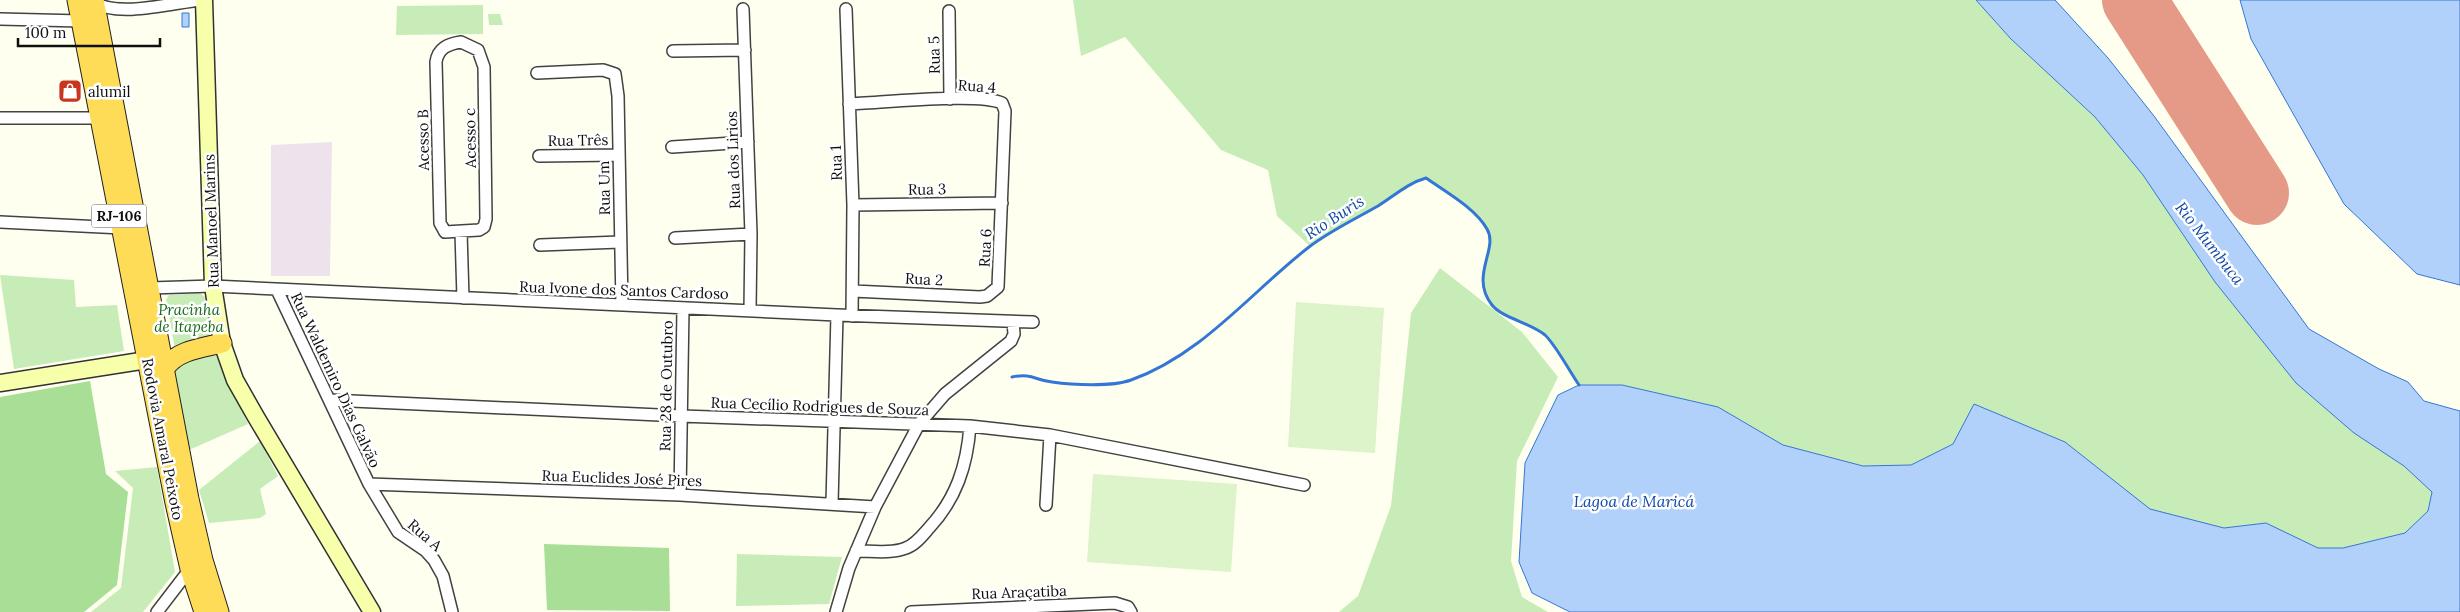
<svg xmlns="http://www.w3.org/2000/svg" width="2460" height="612" font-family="Lora,serif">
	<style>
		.industrial { fill: #eee3ed }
		.green { fill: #c8ecb7 }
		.forest { fill: #a8de95 }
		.pitch { fill: #ddf3ca }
		.water { fill: #b2d1fa; stroke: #3476d5 }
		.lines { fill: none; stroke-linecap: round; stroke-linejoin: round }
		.stream { stroke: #3476d5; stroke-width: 3 }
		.runway { stroke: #e49a86; stroke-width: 64 }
		.minor-casing { stroke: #424242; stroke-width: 14 }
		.secondary-casing { stroke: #313131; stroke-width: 19 }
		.trunk-casing { stroke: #202020; stroke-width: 21 }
		.minor { stroke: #fff; stroke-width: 11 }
		.secondary { stroke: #f8ffab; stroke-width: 16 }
		.trunk { stroke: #fedc58; stroke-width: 19 }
		.labels { text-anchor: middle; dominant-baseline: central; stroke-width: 5; stroke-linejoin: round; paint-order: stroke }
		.shield { fill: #fff; stroke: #575757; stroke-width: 1 }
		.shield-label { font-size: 14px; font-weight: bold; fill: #0f0f0f }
		.street-label { font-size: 15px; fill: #0f0f0f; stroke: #fff }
		.poi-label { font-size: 15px; fill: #0f0f0f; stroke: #fff; text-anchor: start }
		.park-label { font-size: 15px; font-style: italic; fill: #1b6b1a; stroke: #fff }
		.water-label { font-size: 16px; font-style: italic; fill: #0f48a9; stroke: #fff }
	</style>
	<rect width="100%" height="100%" fill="#fffff0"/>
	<path class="industrial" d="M332,142L330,276H271V145Z"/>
	<path class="green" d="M1073,0H1976L2011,39L2095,117L2143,175L2215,282L2296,383L2354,433L2404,466L2432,492L2428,511L2406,533L2343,548H2318L2266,523L2224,528L2150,509L2065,442L1974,404L1953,444L1911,465L1863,466L1783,445L1718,407L1622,385H1579C1570,372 1555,344 1545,335C1531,323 1502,318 1492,305C1469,277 1499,250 1487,229C1475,208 1446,192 1427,178L1413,182L1394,196L1310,246L1277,216L1268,170L1221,150L1125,37L1081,56Z
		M483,5V34L396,35L397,6Z
		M488,14H500L503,25H489Z
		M1440,268L1522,332L1558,377L1517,461L1511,561L1522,597L1548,612H1339L1358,596L1391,506L1411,313Z
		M0,275L74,280L76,307L117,305L124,351L14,369Z
		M200,293L205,297L211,336L207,343L175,349L166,300L169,295Z
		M208,352L218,357L248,424L189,450L171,370L178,359Z
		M260,441L278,476L260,489L266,514L260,518L209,523L199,490Z
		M157,467L175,572L143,612H91L121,588L133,488L115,471Z
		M737,554L842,557L829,604L736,606Z"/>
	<path class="forest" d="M90,381L106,474L128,492L117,585L84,612H0V397Z
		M544,544L669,548L670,611L547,610Z"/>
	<path class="pitch" d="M1296,302L1384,308L1375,453L1288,447Z
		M1093,474L1237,484L1231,572L1087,562Z"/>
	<path class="water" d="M1976,0H2055L2108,58L2154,116L2309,329L2379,369L2408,382L2424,401L2460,411V612H1570L1532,593L1519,562L1525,463L1558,395L1579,385H1622L1718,407L1783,445L1863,466L1911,465L1953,444L1974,404L2065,442L2150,509L2224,528L2266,523L2318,548H2343L2405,533L2428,511L2432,492L2404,466L2354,433L2296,383L2215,282L2143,175L2095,117L2011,39Z
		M2240,0H2460V285L2417,274L2344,204L2251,39Z
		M182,13H189V27H182Z"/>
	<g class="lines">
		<path class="stream" d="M1012,377C1033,373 1034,380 1052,382C1072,385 1112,387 1131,380C1202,355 1252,291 1309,247C1330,231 1355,219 1378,206C1394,196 1408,183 1426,178C1446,192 1475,208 1487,229C1499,249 1469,276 1492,305C1502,318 1531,323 1545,335C1555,344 1570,372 1579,385"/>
		<path class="runway" d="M2134,0L2257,193"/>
		<g class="minor-casing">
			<path id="minor" d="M94,2C118,18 172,3 200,0
				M743,9L751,234L750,310
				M846,9L853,205L852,316
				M949,11L950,99
				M0,19L81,21
				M461,42L478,50L484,67L486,219L484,227L479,230L445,232L440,223L436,62C438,48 448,44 461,42Z
				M673,51L745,50
				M537,73L603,70L615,74L618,96L622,305
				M849,104C880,103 978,92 1002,103L1005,111L998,287L987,296L980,297L853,291
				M0,118H101
				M672,147L748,142
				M539,156L618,155
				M853,205L1002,203
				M0,222L122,228
				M461,232L463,298
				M675,238L751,234
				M540,245L620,242
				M150,288L213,286L837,315L1033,322
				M277,290L369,484L398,532L426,551L434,560L443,576L452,612
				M330,400L681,416L970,426L1050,435L1304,485
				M369,484L680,495L875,507
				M680,495L683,308
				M832,503L837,315
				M1046,505L1050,435
				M856,551C871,551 891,554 906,548C915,545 922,536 929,528C956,499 967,466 970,426
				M157,612L190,569
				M836,612L849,568L875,507L919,424L945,394L1011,341L1014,334L1013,322
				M911,612L1115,603L1128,607L1131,612"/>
		</g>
		<g class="secondary-casing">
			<path id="secondary" d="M204,0L213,286L222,343L235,380L256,417L372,612
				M0,383L147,360"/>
		</g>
		<g class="trunk-casing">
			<path id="trunk" d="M77,0L175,503L190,569L204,612
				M94,0L189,499L203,560L219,612
				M165,368C177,350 202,348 222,343"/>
		</g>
		<use href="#minor" class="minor"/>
		<use href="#secondary" class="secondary"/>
		<use href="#trunk" class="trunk"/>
	</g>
	<defs>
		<g id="shop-square" transform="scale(1.25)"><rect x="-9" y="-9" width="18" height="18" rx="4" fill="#c8361d" stroke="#fff"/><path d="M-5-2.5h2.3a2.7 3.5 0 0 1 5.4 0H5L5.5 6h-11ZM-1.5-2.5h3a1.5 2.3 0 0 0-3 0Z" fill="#fff"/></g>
	</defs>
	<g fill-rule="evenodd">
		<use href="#shop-square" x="70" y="91"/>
	</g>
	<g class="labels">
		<rect class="shield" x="91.5" y="204.5" width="55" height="23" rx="4"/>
		<g class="shield-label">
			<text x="119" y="216">RJ-106</text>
		</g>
		<g class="street-label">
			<text transform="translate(934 55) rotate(-91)">Rua 5</text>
			<text transform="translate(977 86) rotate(4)">Rua 4</text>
			<text transform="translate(470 138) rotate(-91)">Acesso c</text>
			<text transform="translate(423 140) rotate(-91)">Acesso B</text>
			<text transform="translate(578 140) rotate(-1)">Rua Três</text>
			<text transform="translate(733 160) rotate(-92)">Rua dos Lirios</text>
			<text transform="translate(836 163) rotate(-92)">Rua 1</text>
			<text transform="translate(604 188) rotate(-91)">Rua Um</text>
			<text transform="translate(927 189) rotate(-1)">Rua 3</text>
			<text transform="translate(211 221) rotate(-92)">Rua Manoel Marins</text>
			<text transform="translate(985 248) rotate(-87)">Rua 6</text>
			<text transform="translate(924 279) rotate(3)">Rua 2</text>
			<text transform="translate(624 290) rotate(2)">Rua Ivone dos Santos Cardoso</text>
			<text transform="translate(336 380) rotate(65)">Rua Waldemiro Dias Galvão</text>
			<text transform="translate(666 386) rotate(-89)">Rua 28 de Outubro</text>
			<text transform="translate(820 406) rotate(2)">Rua Cecílio Rodrigues de Souza</text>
			<text transform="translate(163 439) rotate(79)">Rodovia Amaral Peixoto</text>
			<text transform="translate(622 478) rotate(2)">Rua Euclides José Pires</text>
			<text transform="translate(425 535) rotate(41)">Rua A</text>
			<text transform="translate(1019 592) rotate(-2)">Rua Araçatiba</text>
		</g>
		<g class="poi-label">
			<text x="88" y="91">alumil</text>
		</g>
		<g class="park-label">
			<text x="189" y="309">Pracinha<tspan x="189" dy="17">de Itapeba</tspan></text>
		</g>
		<g class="water-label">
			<text transform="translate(1334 217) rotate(-33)">Rio Buris</text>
			<text transform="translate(2210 243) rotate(52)">Rio Mumbuca</text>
			<text x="1634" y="501">Lagoa de Maricá</text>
		</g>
	</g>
	<path d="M18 38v8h142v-8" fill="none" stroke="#0f0f0f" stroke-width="2.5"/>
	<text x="25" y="38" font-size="15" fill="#0f0f0f" stroke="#ffffff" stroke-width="4" paint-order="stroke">100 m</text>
</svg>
